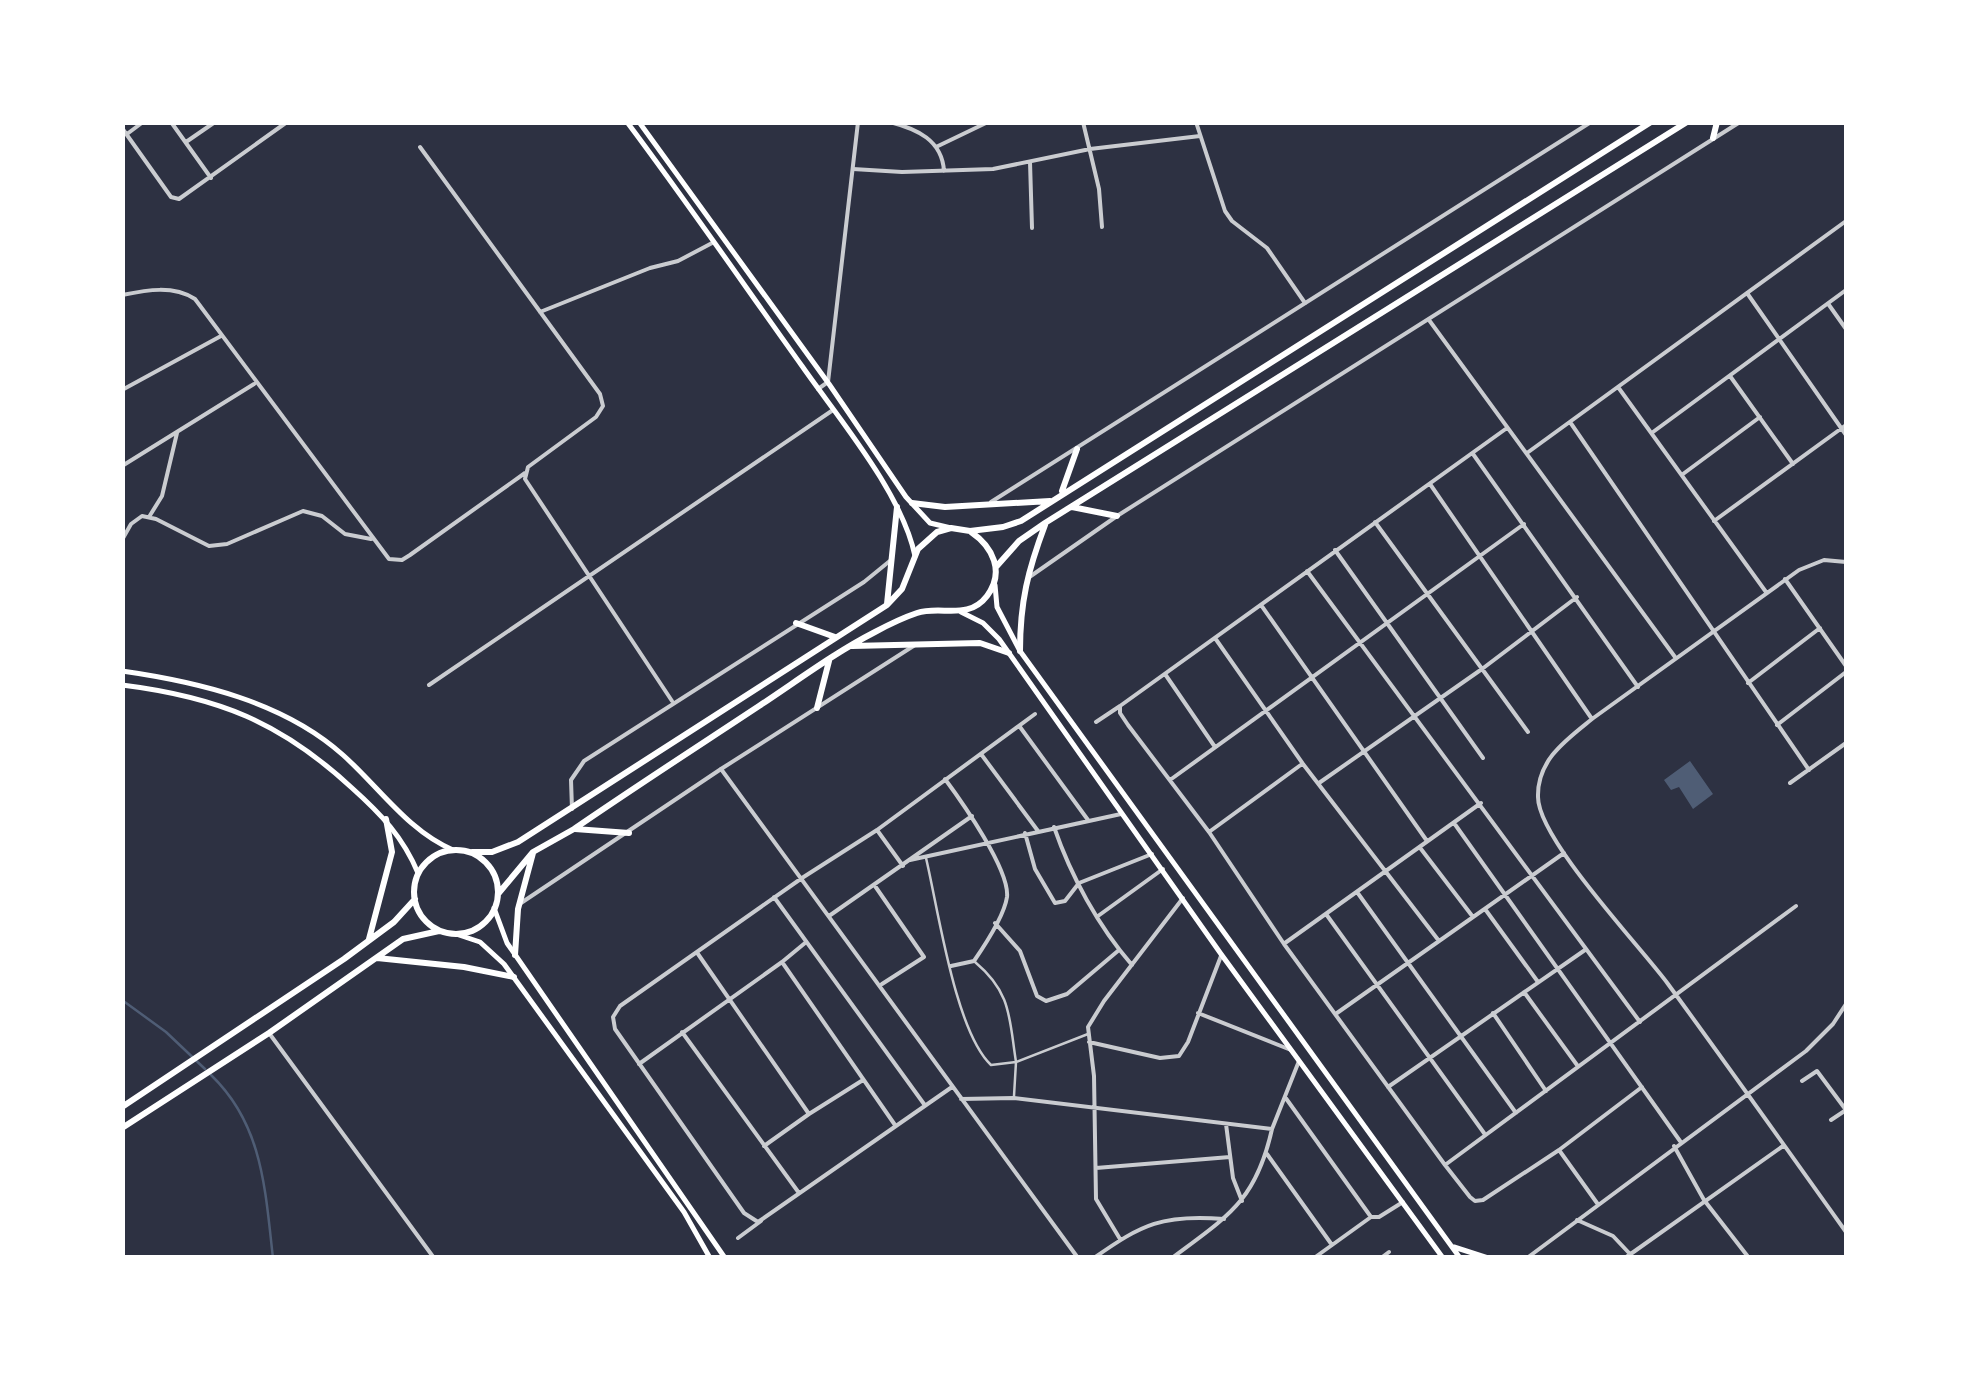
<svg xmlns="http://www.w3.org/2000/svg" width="1969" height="1380" font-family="'PT Sans Narrow',sans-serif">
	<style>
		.water { fill: #4f5d75 }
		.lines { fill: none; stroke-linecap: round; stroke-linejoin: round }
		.stream { stroke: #4f5d75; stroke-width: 2.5 }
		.pedestrian { stroke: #caccd0; stroke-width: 2.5 }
		.minor { stroke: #caccd0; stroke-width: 4 }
		.tertiary { stroke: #caccd0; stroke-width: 4 }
		.secondary { stroke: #fff; stroke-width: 5 }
		.trunk { stroke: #fff; stroke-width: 6 }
	</style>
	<rect width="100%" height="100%" fill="#2d3142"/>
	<path class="water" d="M1690,761L1713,794L1693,809L1679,787L1671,790L1664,780Z"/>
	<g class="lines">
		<path class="stream" d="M122,1000L166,1032L205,1069
			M211,1075C263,1125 265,1189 273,1258"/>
		<path class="pedestrian" d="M926,858C938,908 955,1031 991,1065L1016,1062C1009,1018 1012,993 975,962
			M1014,1096L1016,1062L1088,1034"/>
		<path class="minor" d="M171,122L211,178
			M890,122C917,129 942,140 944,171
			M1083,122L1099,189L1102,227
			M1196,122L1225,211L1232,221L1267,248L1305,303
			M122,128L171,197L179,199L287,122
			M127,134L143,122
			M186,142L215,122
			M420,147L600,394L603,406L596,417L528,467L525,479L672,701
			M936,147L988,122
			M1030,162L1032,228
			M853,169L902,172L993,169L1090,149L1200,136
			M1747,293L1846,435
			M122,295C147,290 173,285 195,299L389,559L402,560L410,555L525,473
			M1829,305L1846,329
			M540,312L650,268L678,261L714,242
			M1429,320L1675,657
			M1730,376L1793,464
			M1618,387L1766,592
			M122,390L221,336
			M1570,422L1809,770
			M1653,432L1846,290
			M1527,453L1846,221
			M1473,454L1638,687
			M122,466L254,384
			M1683,474L1760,417
			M1430,484L1592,719
			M149,517L162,496L177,433
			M1714,521L1846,425
			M1375,522L1528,732
			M122,540L131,524L142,516L156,519L209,546L227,544L303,511L322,516L345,534L371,539
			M1335,550L1483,758
			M1846,562L1824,560L1799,570L1592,719C1566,740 1537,760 1538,797C1538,839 1640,946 1668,984C1728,1066 1787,1149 1846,1232
			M1307,571L1640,1022
			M1785,579L1846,666
			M1261,605L1427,841
			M1215,638L1303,764L1439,941
			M1165,674L1215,747
			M1748,683L1820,628
			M429,685L833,410
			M1096,722L1120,706
			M1777,725L1846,672
			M1020,727L1088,820
			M981,754L1038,831
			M721,769L1078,1258
			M945,779C962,802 1010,870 1007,897C1004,917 985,945 974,961L951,966
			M1170,780L1524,524
			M1319,783L1482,669L1577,597
			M1790,783L1846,743
			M1454,823L1680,1141
			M1054,827C1071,876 1098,926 1132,965
			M877,830L903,866
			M1209,832L1302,764
			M1025,833L1035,869L1055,903L1065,901L1079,883L1152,854
			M1421,849L1473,917
			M910,860L1121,814
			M875,886L924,957L882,984
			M1357,892L1516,1113
			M774,897L924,1104
			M1485,909L1538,982
			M1326,914L1484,1133
			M829,916L972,816
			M1098,916L1163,869
			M995,923L1020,951L1037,996L1046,1001L1067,994L1119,950
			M1285,943L1481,803
			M698,954L809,1114L764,1146
			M782,962L805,943
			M1524,992L1577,1065
			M1198,1013L1291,1050
			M1337,1013L1564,853
			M1493,1013L1546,1091
			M682,1032L799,1193
			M269,1033L434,1258
			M1089,1042L1160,1058L1179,1056L1188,1042L1221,956
			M639,1064L782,962L895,1125
			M1802,1081L1817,1071L1846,1110
			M952,1087L758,1222L744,1213L615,1029L613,1017L620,1006L802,878L877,830L1035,714
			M1388,1087L1585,950
			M1642,1087L1559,1150L1483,1200L1475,1201L1470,1197L1445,1165L1796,906
			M1285,1097L1371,1217
			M961,1099L1014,1098L1272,1129L1299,1061
			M809,1114L863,1080
			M1831,1120L1846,1110
			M1226,1124L1233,1178L1242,1201
			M1674,1146L1704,1200L1749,1258
			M1559,1150L1597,1203
			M1267,1154L1332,1245
			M1445,1165L1284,944L1209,832L1128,725L1120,713V706L1507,428
			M1096,1168L1230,1157
			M1577,1220L1613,1236L1630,1254
			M738,1238L761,1221
			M1120,1239L1096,1199L1094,1076L1088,1027L1104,1001L1183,898
			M1094,1258C1142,1224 1163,1214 1224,1219
			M1172,1258C1228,1216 1256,1201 1272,1129
			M1314,1258L1371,1217H1379L1403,1202
			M1381,1258L1389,1252
			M1527,1258L1806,1051L1833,1024L1846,1004
			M1625,1258L1783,1146"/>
		<path class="tertiary" d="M818,389L828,382L858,122
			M991,502L1591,122
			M1028,578L1117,516L1740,122
			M572,809L571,780L584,761L864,582L891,560
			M521,903L721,769L915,645"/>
		<path class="secondary" d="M627,122C687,202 744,285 802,366C839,419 902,493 915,556
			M639,122L829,384L906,497L930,523L951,528
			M995,585L997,607L1020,651L1460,1258
			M961,612L983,623L999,639L1221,954L1443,1258
			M122,671C199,682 284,702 343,755C379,787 408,831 453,850
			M122,685C218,697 281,722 352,788C381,814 403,837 418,873
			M494,908L507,943L725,1258
			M456,934L480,942L504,964L684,1212L710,1258
			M1454,1247L1488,1258"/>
		<path class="trunk" d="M1713,138L1717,122
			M1062,491L1077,449
			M912,503L945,507L1050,501
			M1072,507L1117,516
			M996,567L1019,541L1045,523L1687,122
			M887,604L897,507
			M796,623L835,637
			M852,646L980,643L1009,653
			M1020,651C1020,602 1028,570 1045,525
			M817,708L829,661
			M575,829L629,833
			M414 892a42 42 0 1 1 84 0a42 42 0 1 1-84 0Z
			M472,852H492L518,842L887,605L902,589L918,549L937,532L951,528L970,531L1003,527L1021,521L1651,122
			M498,894L533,852L574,829C635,787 697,747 759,706C797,681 834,653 875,632C888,625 902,618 917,613C941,605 968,621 987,596C1005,572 993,547 971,532
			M369,939L392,852L386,819
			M515,955L518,909L533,853
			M377,958L464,967L514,977
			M122,1107L344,959L394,922L415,899
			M122,1128L269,1033L403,939L439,931"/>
	</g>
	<rect width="1969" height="1380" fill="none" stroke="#ffffff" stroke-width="250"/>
</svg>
